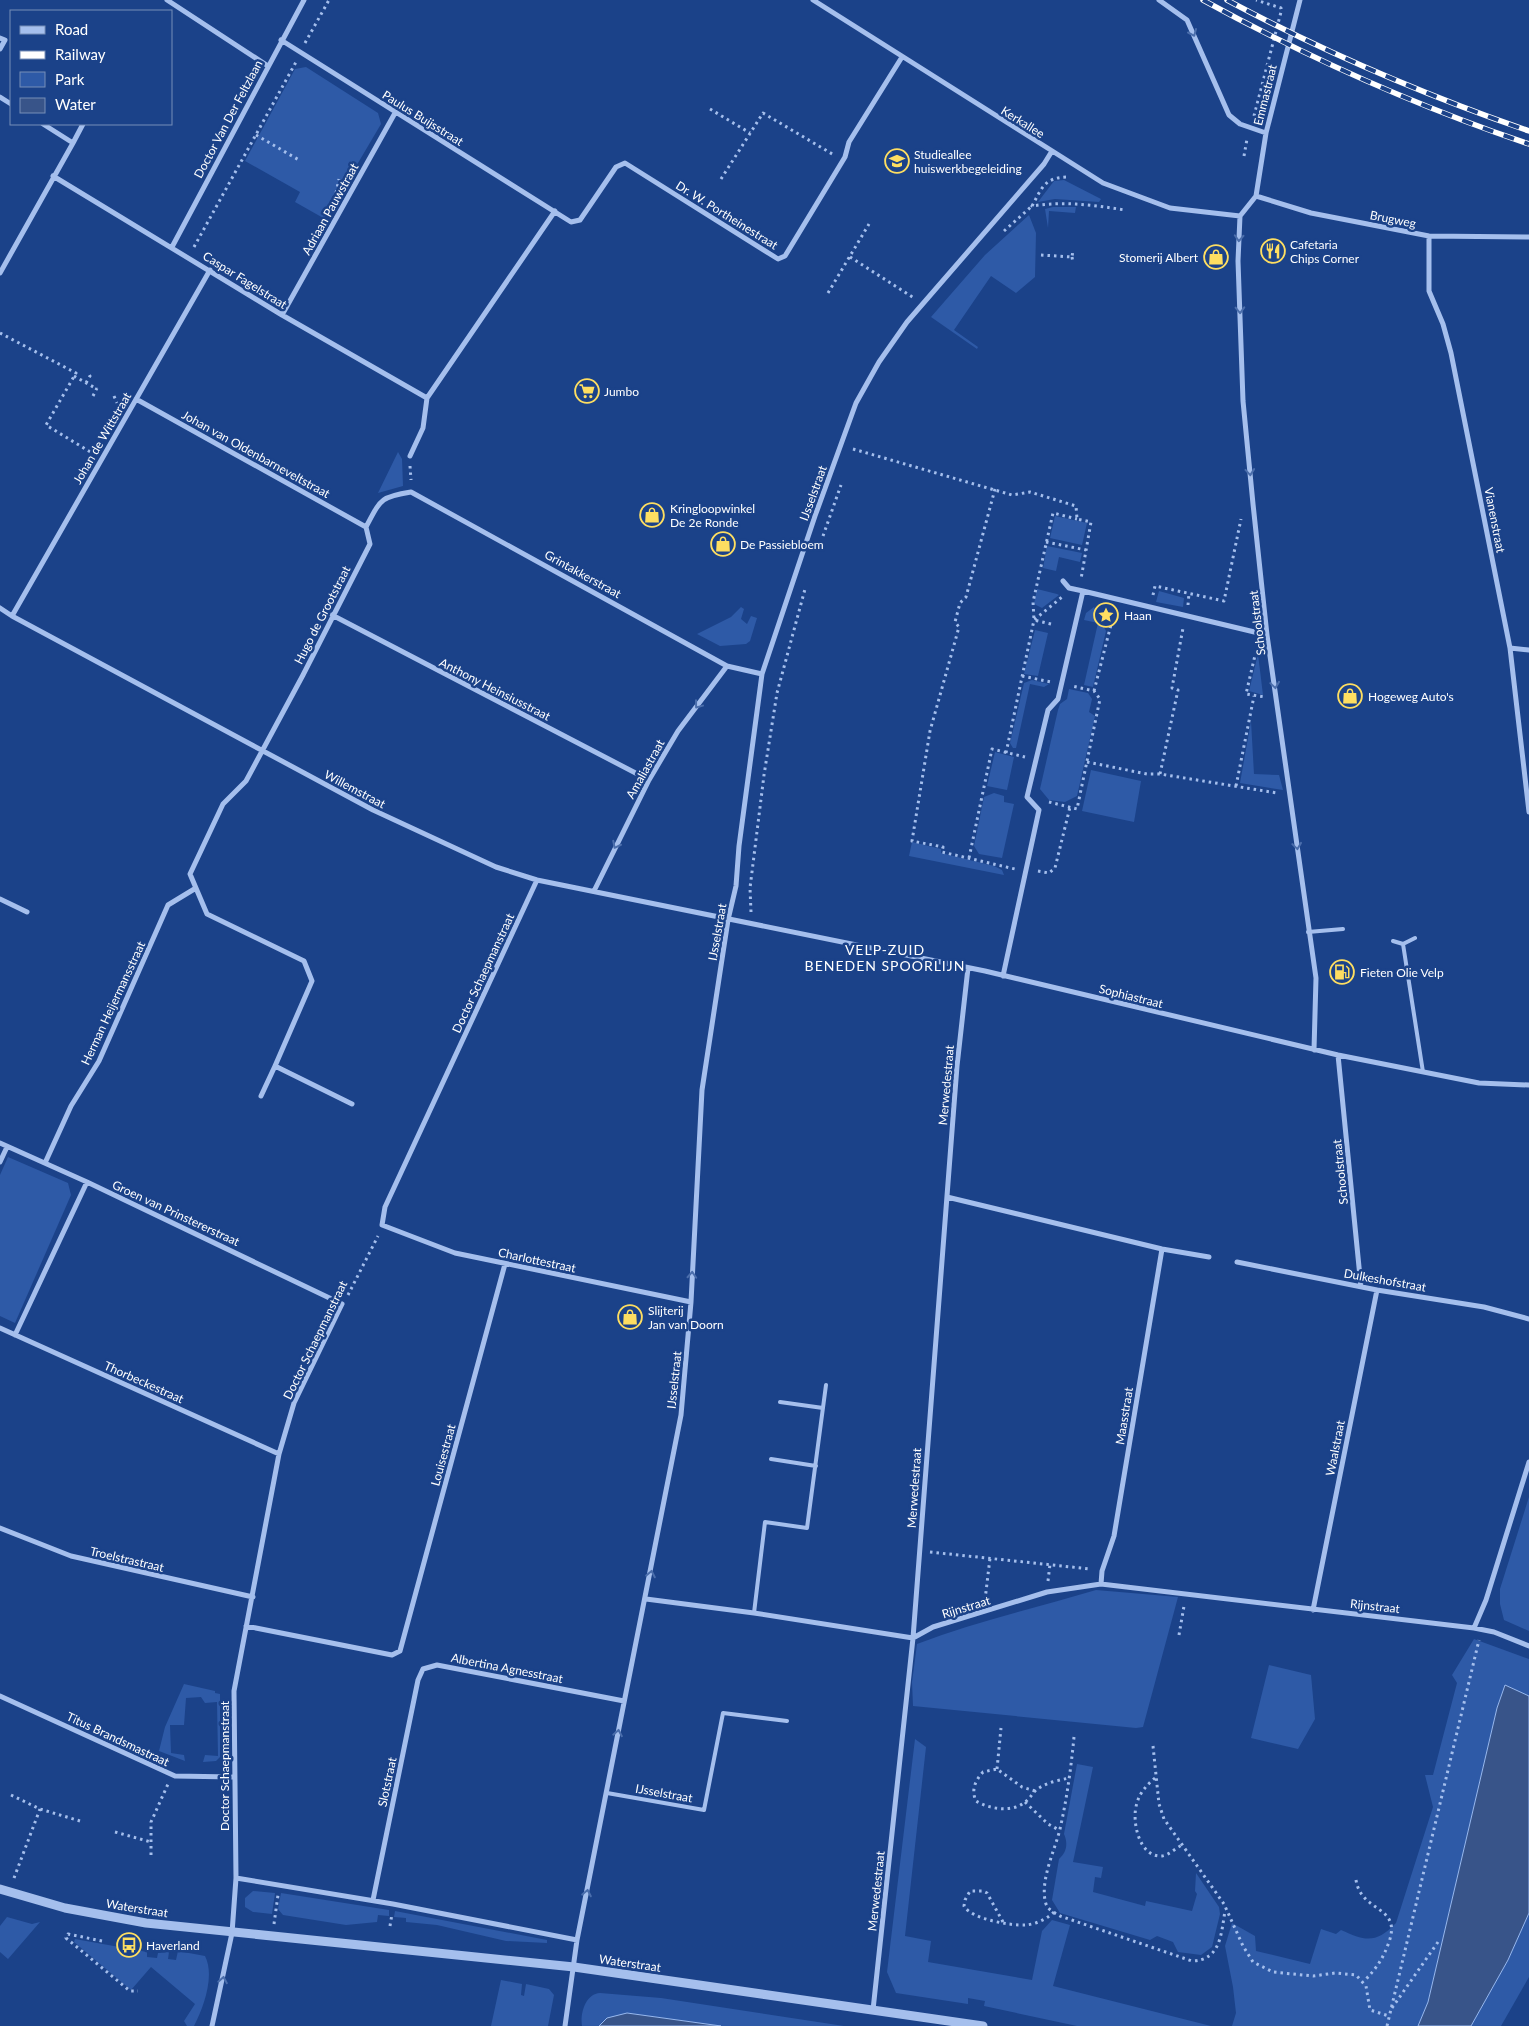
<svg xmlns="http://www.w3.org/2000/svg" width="1529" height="2026" font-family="Lato,sans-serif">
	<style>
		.green { fill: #2e5aa7 }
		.water { fill: #385489; stroke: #98b9ef }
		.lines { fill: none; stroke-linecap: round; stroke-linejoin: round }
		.path { stroke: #a5bfed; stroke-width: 3; stroke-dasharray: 2.5 4; stroke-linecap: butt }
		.service { stroke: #a5bfed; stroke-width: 4 }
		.minor { stroke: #a5bfed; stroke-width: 5 }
		.tertiary { stroke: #a5bfed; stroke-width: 9 }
		.rail-casing { stroke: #fff; stroke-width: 5.5 }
		.rail { stroke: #1b4289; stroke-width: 4; stroke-dasharray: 11; stroke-linecap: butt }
		.oneway { stroke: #4b6eac }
		.labels { text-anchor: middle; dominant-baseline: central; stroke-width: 5; stroke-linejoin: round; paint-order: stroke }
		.street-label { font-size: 12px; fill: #fff; stroke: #1b4289 }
		.poi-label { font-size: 12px; fill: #fff; stroke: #1b4289; text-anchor: start }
		.neighbourhood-label { font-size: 14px; letter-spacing: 1px; fill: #fff; stroke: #1b4289 }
	</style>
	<rect width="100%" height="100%" fill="#1b4289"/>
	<path class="green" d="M306,67L378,113L381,124L325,219L295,202L300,192L245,161L295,69Z
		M1064,180L1101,199L1099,202L1055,199L1038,202L1054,181Z
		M1053,207H1076L1075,213L1049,211L1048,228L1045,209Z
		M1029,215L1036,233L1035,277L1016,293L991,276L954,330L978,347L977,349L931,317L985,255Z
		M398,452L402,459L403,486L378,493Z
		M1055,516L1087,523L1082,545L1050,538Z
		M1047,546L1082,553L1080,562L1059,557L1056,571L1043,568Z
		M1037,589L1057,594L1059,595L1042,608L1034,604Z
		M1159,591L1184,598L1183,607L1156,602Z
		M741,607L744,609L741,619L747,624L751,616L757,618L750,641L746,644L720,646L697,634L731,617Z
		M1094,607L1106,631L1093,687L1084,685L1098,623L1084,620L1086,613Z
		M1035,630L1048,633L1038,676L1024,674Z
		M1258,654L1263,695L1249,691Z
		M1032,680L1049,684L1044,687L1030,684L1016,748H1013L1010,743L1024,683Z
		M1069,689L1088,693L1092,699L1089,712L1095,716L1077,796L1065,802L1049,800L1040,789L1058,710L1060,704L1067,699Z
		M1251,721L1254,774L1279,775L1283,790L1240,783Z
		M995,752L1014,757L1007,790L987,786Z
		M1091,770L1141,781L1134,822L1082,811Z
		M994,793L1004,796V802L1014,804L1002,858L979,854L974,846L984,797Z
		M912,842L941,849V853L994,866L1002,870L1004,875L909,856Z
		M8,1157L68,1183L71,1195L15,1323L0,1316V1175Z
		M1529,1497V1631L1504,1620L1500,1604V1589Z
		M1096,1590L1178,1597L1143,1727L1136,1728L913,1706L912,1682L917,1644C975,1622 1036,1608 1096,1590Z
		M1474,1639L1529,1659V1696L1505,1685L1497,1708L1428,2002L1418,2026H1232L1236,2013L1233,1987L1225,1946L1232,1923L1255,1936L1256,1951L1310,1964L1321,1929L1336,1934L1341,1930C1365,1941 1376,1944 1396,1923L1433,1807L1425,1775H1433L1457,1683L1452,1675Z
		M1269,1665L1311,1675L1315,1719L1298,1749L1251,1738Z
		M184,1684L215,1691V1693L220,1694V1757L216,1761L203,1762L205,1755L218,1756L217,1702L205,1703L201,1697L186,1698L184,1725H170L171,1753L184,1755L185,1761L159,1751L165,1727Z
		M915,1739L926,1747L905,1936L931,1941L928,1962L1032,1980L1042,1931L1052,1920L1070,1925L1053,1986L1211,2026H1077L984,2006L985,2001L968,1998V2004L896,1993L887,1972Z
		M1077,1764L1093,1767L1073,1862L1103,1867L1101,1878L1095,1877L1093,1892L1145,1906L1146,1901L1192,1911L1197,1894L1195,1891L1196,1873L1219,1907L1220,1914L1212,1947L1201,1955L1178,1952L1173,1942L1157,1936L1150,1940L1060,1913L1052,1900L1059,1859C1067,1852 1068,1843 1064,1834Z
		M253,1891L275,1893L272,1914L253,1912L245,1907V1898Z
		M281,1893L389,1910V1916L378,1915L377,1922L346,1925L283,1915L278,1909Z
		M395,1911L547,1940V1943L506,1941L437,1925L406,1922V1918L394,1917Z
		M1529,1913V1977L1501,2026H1471L1508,1960Z
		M7,1917L32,1924L40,1922L8,1959L0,1952V1926Z
		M75,1939L147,1952V1957L157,1958L158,1953L169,1952L168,1959L176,1960L178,1951L205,1956C215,1975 204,2007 194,2026H187L184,2021L195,2004L151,1967L131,1990L74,1942Z
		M501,1980L522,1984L521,1995L524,1996L526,1984L549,1989L554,1995L548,2026H491Z
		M600,1993L661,1998L844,2026H721L627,2013L603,2021L599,2026H582C580,2014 585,1994 600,1993Z"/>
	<path class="water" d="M1505,1685L1529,1696V1913L1508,1960L1471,2026H1418L1428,2002L1497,1708Z
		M627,2013L721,2026H599L607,2018Z"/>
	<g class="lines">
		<path class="path" d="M305,43L329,0
			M710,109L750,133
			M1254,116L1281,12V8L1256,0
			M256,135L299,160
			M1244,156L1247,139
			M1066,177C1044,178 1042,188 1032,206C1064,201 1093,205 1125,210
			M721,179L763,113L834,155
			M336,193L339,179
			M1004,231L1032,206
			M194,247L296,62
			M1041,255L1072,257L1073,250
			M850,257L914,298
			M1072,257L1073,263
			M828,293L869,224
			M0,333L76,373L46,425L92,453
			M74,376L97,389
			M86,383L90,376L88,374
			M93,396L97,388
			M114,396L117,403
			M853,449L1012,495L1030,492L1076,506L1077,519L1091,522L1081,579
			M410,466L411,480
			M995,489L966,597L960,603L955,622L959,627L930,731L912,841L943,847L942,852L1015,869
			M823,536L841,485
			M1046,542L1086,550
			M1153,595L1155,586L1224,601L1241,519
			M1188,605L1189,593
			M1051,624L1034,620L1033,602L1053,513L1077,519
			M1256,651L1246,694L1265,697
			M1022,676L1051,682
			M1094,691L1115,609
			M1006,753L1034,620L1062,597
			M1087,762L1147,774H1160L1277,793
			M1160,774L1178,690L1172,688L1183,628
			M1236,786L1254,696
			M1049,802L1077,809L1100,699L1094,691L1072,686
			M969,858L992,749L1025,757
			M1038,871L1049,873L1055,868L1070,807
			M751,912L750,888L764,775L777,693L805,589
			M348,1295L378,1236
			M930,1552L1090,1569
			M1048,1581L1050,1564
			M985,1600L990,1558
			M1179,1635L1184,1606
			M1074,1737C1071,1768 1067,1798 1060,1829C1055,1850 1039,1882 1046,1904C1048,1910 1055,1913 1060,1916L1192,1961C1221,1960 1221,1934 1225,1911
			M1153,1746L1159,1804L1164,1819L1224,1904L1243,1946L1253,1962L1273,1972L1313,1976L1335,1973L1356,1975L1366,1986L1370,2010L1389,2016
			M997,1769L1001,1728
			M1155,1778C1147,1785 1140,1792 1137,1803C1131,1820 1139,1858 1162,1856C1169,1855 1176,1848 1182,1845
			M1035,1791L1022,1787L997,1769L983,1772C975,1781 971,1790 976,1801C989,1809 1012,1813 1025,1802C1031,1798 1033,1791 1039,1788C1048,1782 1060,1780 1069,1778
			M11,1795L40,1809L80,1821
			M1025,1802L1048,1824L1059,1830
			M115,1832L151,1842
			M151,1855V1822L168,1784
			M14,1878L40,1809
			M1356,1880C1361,1913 1402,1905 1389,1942C1383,1959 1376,1969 1364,1981
			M1003,1922L987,1893L983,1891H970L965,1900L964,1906C971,1919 1011,1926 1026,1925C1036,1924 1047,1919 1054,1912
			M274,1924L278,1895
			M390,1926L392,1914
			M102,1941L68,1934L66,1938L130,1991H138
			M1392,2008L1438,1942
			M1387,2026L1479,1640"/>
		<path class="service" d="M1308,932L1343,929
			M1393,941L1403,944L1423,1072
			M1403,944L1415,938
			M780,1402L823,1408
			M771,1459L816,1466
			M754,1613L765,1522L807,1528L826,1385
			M607,1793L704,1810L723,1713L787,1721"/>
		<path class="minor" d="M167,0L268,66
			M813,0L1103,183L1170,208L1240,216
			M1159,0L1187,20L1229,115L1240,124L1266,133
			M1300,0L1266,133L1256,196L1240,216L1238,261L1243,401L1253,504L1267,635L1316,978L1314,1050
			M0,38L5,40L0,49
			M281,40L571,222L580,220L616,167L625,163L778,259L785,256L845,157L849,142L902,57
			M0,97L11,104
			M73,143L83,124
			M53,176L282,315L427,398
			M1256,196L1311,213L1429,236L1529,237
			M1429,236V291L1443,324L1451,353L1510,648L1529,812
			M172,247L304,0
			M0,273L73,143L43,124
			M282,315L395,113
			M136,399L366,527
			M410,456L423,428L427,398L555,211
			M1063,581L1069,588L1083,591
			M0,608L12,616L373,810L496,867L537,880L985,971L1338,1055L1479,1083L1529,1085
			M332,615L649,780
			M12,616L210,270
			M1510,648L1529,650
			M537,880L385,1207L382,1225L455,1253L691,1302
			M594,891L649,780L678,731L727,666
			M0,899L27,912
			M1003,976L1039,810L1027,797L1048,710L1058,699L1083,591L1267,635
			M1338,1055L1361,1287
			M261,1096L275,1066
			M352,1104L275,1066L312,981L304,961L207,914L190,874L223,804L246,781L303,675L370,544L366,527C381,499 380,497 411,492L727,666L762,674
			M0,1143L87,1182L342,1304L294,1403L279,1454L234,1691L236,1878L232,1933L212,2026
			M0,1162L7,1147
			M45,1163L71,1106L99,1061L168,905L196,888
			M947,1197L1162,1249L1209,1257
			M1237,1262L1377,1290L1484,1307L1529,1319
			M0,1328L279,1454
			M15,1335L87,1182
			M0,1528L71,1556L253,1597
			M1101,1584L1102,1571L1114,1536L1162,1249
			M646,1599L754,1613L913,1638L933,1627L1047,1592L1101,1584L1474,1628L1494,1632L1529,1646
			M1313,1610L1377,1290
			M246,1626L392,1655L400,1651L505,1264
			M1474,1628L1486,1600L1529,1462
			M0,1696L175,1776L233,1777
			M236,1878L393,1904L577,1940
			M373,1900L418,1680L423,1669L437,1665L624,1701
			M873,2010L913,1638L957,1066L968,968
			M565,2026L577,1940L681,1415L691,1302L702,1090L728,920L736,886L739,846L762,674L815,516L856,403L879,362L907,322L1044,164L1052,151"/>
		<path class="tertiary" d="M0,1889L65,1908L146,1923L574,1967L983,2026"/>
		<g class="rail-casing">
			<path id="rail" d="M1203,0C1307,57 1416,106 1529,144
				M1227,0C1324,52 1425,95 1529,131"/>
		</g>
		<use href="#rail" class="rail"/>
	</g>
	<defs><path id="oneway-chevron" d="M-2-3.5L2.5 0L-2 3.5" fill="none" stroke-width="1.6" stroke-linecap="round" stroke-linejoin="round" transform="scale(1.25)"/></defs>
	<g class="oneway">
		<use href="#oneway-chevron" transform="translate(1193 33) rotate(66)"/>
		<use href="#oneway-chevron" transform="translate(1239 238) rotate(93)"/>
		<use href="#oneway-chevron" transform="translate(1240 310) rotate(88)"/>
		<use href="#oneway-chevron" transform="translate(1250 472) rotate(85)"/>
		<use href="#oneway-chevron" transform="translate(1275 685) rotate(82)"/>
		<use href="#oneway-chevron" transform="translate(698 705) rotate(127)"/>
		<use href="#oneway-chevron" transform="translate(616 845) rotate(117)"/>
		<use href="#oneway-chevron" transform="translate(1297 846) rotate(82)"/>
		<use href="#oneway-chevron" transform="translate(692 1275) rotate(-87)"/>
		<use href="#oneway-chevron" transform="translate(651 1574) rotate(-79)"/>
		<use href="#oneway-chevron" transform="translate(618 1733) rotate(-80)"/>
		<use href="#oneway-chevron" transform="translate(587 1893) rotate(-79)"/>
		<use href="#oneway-chevron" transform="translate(223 1980) rotate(-80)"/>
	</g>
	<defs>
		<g id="school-ring" transform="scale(1.25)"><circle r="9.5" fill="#1b4289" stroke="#fede61" stroke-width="1.5"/><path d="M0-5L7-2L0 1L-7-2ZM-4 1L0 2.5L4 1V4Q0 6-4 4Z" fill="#fede61"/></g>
		<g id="restaurant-ring" transform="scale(1.25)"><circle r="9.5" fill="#1b4289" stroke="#fede61" stroke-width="1.5"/><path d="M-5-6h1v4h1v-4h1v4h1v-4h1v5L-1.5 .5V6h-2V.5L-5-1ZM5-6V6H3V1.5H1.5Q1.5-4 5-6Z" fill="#fede61"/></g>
		<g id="shop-ring" transform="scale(1.25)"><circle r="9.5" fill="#1b4289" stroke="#fede61" stroke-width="1.5"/><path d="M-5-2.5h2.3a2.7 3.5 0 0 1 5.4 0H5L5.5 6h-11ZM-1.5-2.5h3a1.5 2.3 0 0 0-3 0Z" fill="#fede61"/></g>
		<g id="supermarket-ring" transform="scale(1.25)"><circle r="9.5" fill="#1b4289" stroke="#fede61" stroke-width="1.5"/><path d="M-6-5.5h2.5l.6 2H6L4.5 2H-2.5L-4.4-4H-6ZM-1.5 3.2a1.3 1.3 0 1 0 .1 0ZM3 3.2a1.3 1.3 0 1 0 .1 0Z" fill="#fede61"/></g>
		<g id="sight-ring" transform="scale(1.25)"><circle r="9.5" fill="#1b4289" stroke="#fede61" stroke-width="1.5"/><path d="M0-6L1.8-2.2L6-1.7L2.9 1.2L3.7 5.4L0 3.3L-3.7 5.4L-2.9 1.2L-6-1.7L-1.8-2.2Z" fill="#fede61"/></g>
		<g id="fuel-ring" transform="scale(1.25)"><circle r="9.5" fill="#1b4289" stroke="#fede61" stroke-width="1.5"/><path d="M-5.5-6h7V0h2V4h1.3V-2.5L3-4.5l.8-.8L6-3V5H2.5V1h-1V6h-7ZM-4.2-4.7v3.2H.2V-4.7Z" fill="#fede61"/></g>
		<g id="bus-ring" transform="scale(1.25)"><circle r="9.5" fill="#1b4289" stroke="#fede61" stroke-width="1.5"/><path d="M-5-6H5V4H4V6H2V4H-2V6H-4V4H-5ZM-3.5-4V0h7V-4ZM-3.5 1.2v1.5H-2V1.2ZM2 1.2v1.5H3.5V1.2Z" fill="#fede61"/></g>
	</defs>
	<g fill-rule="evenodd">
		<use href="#school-ring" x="897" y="161"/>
		<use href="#restaurant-ring" x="1273" y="251"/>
		<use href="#shop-ring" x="1216" y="257"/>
		<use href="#supermarket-ring" x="587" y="391"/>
		<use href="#shop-ring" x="652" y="515"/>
		<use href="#shop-ring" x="723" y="544"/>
		<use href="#sight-ring" x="1106" y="615"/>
		<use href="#shop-ring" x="1350" y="696"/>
		<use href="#fuel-ring" x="1342" y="972"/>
		<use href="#shop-ring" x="630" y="1317"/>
		<use href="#bus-ring" x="129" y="1945"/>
	</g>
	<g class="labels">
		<g class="street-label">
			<text transform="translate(1265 95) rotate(-76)">Emmastraat</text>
			<text transform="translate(423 118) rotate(32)">Paulus Buijsstraat</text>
			<text transform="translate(228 119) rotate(-62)">Doctor Van Der Feltzlaan</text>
			<text transform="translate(1023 122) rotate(32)">Kerkallee</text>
			<text transform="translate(330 209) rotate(-61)">Adriaan Pauwstraat</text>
			<text transform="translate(727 215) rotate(32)">Dr. W. Portheinestraat</text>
			<text transform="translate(1393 219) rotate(11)">Brugweg</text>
			<text transform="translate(245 280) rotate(32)">Caspar Fagelstraat</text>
			<text transform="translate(102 438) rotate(-60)">Johan de Wittstraat</text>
			<text transform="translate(256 454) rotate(29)">Johan van Oldenbarneveltstraat</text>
			<text transform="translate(813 493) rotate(-70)">IJsselstraat</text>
			<text transform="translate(1495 520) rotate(79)">Vianenstraat</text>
			<text transform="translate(583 574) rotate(29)">Grintakkerstraat</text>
			<text transform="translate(322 615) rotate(-63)">Hugo de Grootstraat</text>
			<text transform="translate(1257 623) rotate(-97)">Schoolstraat</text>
			<text transform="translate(495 689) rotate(27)">Anthony Heinsiusstraat</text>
			<text transform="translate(645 769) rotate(-61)">Amaliastraat</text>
			<text transform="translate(355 789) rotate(28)">Willemstraat</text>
			<text transform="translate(717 932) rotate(-80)">IJsselstraat</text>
			<text transform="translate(483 973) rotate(-65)">Doctor Schaepmanstraat</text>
			<text transform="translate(1131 996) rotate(14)">Sophiastraat</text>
			<text transform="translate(113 1003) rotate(-65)">Herman Heijermansstraat</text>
			<text transform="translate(946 1085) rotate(-85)">Merwedestraat</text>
			<text transform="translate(1340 1172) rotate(-96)">Schoolstraat</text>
			<text transform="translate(176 1213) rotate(25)">Groen van Prinstererstraat</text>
			<text transform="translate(537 1260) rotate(12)">Charlottestraat</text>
			<text transform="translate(1385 1280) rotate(10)">Dulkeshofstraat</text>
			<text transform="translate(315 1340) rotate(-64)">Doctor Schaepmanstraat</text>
			<text transform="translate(674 1380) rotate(-84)">IJsselstraat</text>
			<text transform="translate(144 1382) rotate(24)">Thorbeckestraat</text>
			<text transform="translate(1124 1416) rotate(-81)">Maasstraat</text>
			<text transform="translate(1335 1448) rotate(-79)">Waalstraat</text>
			<text transform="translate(443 1455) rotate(-75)">Louisestraat</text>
			<text transform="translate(914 1488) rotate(-86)">Merwedestraat</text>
			<text transform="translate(127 1559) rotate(13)">Troelstrastraat</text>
			<text transform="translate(1375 1606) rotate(6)">Rijnstraat</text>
			<text transform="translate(966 1607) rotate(-17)">Rijnstraat</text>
			<text transform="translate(507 1668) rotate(11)">Albertina Agnesstraat</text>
			<text transform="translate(118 1739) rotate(25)">Titus Brandsmastraat</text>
			<text transform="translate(224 1766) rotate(-90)">Doctor Schaepmanstraat</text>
			<text transform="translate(387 1782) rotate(-78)">Slotstraat</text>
			<text transform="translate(664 1793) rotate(10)">IJsselstraat</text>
			<text transform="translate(876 1891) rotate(-84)">Merwedestraat</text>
			<text transform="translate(137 1908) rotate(9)">Waterstraat</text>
			<text transform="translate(630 1963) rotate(8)">Waterstraat</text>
		</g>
		<g class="poi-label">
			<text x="914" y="154">Studieallee<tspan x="914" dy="14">huiswerkbegeleiding</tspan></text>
			<text x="1290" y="244">Cafetaria<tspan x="1290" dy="14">Chips Corner</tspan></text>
			<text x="1198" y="257" text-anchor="end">Stomerij Albert</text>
			<text x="604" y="391">Jumbo</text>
			<text x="670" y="508">Kringloopwinkel<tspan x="670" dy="14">De 2e Ronde</tspan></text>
			<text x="740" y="544">De Passiebloem</text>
			<text x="1124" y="615">Haan</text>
			<text x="1368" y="696">Hogeweg Auto's</text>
			<text x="1360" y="972">Fieten Olie Velp</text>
			<text x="648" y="1310">Slijterij<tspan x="648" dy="14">Jan van Doorn</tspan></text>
			<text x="146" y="1945">Haverland</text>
		</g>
		<g class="neighbourhood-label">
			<text x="885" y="949">VELP-ZUID<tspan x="885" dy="16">BENEDEN SPOORLIJN</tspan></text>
		</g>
	</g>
	<rect x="10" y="10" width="162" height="115" fill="#1b4289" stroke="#768eb8"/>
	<rect x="20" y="26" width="25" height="8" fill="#a5bfed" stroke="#768eb8"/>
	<text x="55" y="35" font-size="15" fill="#ffffff">Road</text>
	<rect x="20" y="51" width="25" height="8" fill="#ffffff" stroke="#768eb8"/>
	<text x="55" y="60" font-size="15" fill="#ffffff">Railway</text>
	<rect x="20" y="72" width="25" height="15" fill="#2e5aa7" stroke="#768eb8"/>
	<text x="55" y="85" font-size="15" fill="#ffffff">Park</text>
	<rect x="20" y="98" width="25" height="15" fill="#385489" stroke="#768eb8"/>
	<text x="55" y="110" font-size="15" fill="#ffffff">Water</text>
</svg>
